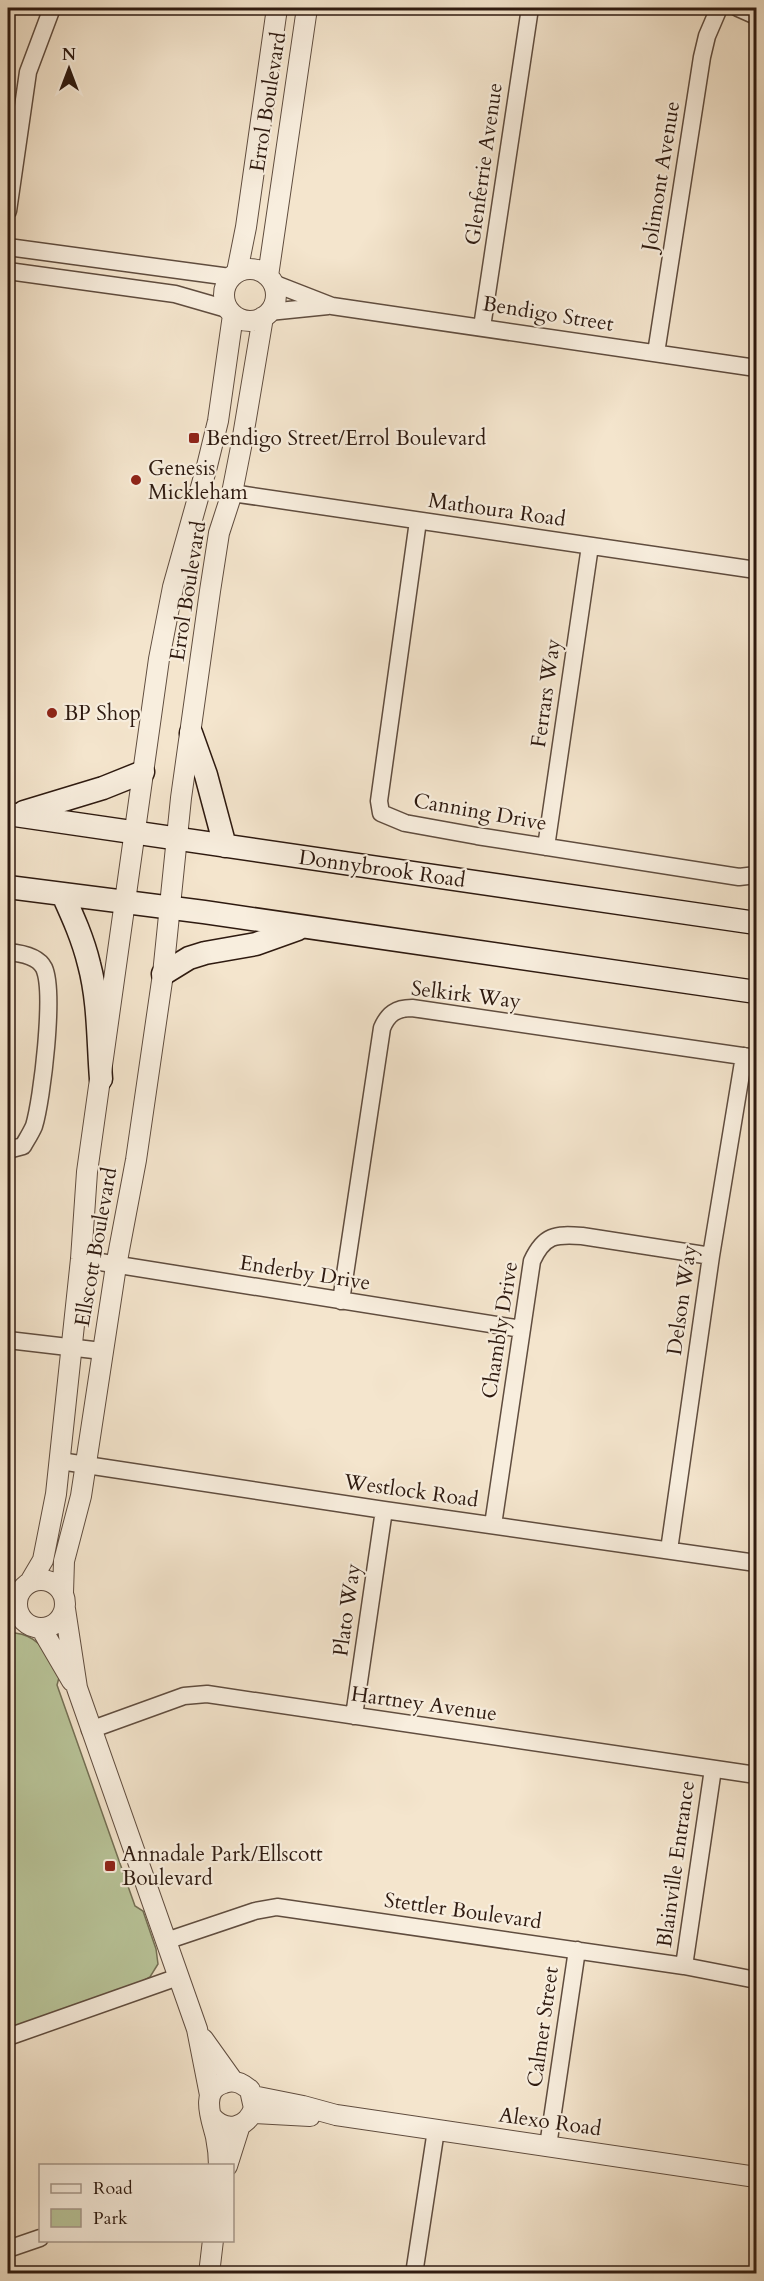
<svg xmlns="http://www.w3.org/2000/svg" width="764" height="2281" font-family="Cardo,serif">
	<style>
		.green { fill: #b9c59a; stroke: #747055; stroke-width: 1.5 }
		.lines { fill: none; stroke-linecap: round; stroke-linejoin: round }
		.minor-casing { stroke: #604d3f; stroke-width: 19 }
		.tertiary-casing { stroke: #604d3f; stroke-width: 22 }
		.secondary-casing { stroke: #2e1a10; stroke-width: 25 }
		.minor { stroke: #f8eede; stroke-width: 16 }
		.tertiary { stroke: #f8eede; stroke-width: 20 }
		.secondary { stroke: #f8eede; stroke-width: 22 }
		.poi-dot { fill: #8f2418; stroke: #f8eede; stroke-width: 2 }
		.labels { text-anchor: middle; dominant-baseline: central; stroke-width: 4.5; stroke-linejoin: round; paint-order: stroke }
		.street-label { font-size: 21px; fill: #2e1a10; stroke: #f8eede }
		.poi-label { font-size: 21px; fill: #2e1a10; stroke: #f8eede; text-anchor: start }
	</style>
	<rect width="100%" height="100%" fill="#f4e5cd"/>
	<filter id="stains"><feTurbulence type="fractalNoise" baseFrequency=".00333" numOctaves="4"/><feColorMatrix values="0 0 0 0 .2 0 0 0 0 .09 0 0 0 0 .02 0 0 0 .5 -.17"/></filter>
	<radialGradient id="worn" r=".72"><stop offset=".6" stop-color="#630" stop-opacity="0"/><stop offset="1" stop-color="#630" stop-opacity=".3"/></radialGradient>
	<path class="green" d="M15,1633C40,1636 47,1654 60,1674L57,1685L135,1906L143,1911L156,1949L158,1964L150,1977L141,1982L8,2029V1634Z"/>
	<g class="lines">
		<g class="minor-casing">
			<path id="minor" d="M738,8L756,16
				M8,211L28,72L52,8
				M8,247L230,277
				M8,271L175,294L227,309
				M273,283L332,306L756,368
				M269,312L328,306
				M482,327L530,8
				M656,353L702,57L707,36L719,8
				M232,493L756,570
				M418,521L379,801L381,813L405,823L477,836L739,877L756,875
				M546,847L590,546
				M8,952C20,953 38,956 44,968C55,992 42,1100 34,1126C31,1133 27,1139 23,1146L8,1150
				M81,1259L522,1329
				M341,1301L382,1028C388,1014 396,1008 412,1008L756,1058
				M8,1340L102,1351
				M60,1461L384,1510L756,1563
				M493,1525L532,1261C544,1235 555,1234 582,1236L711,1256
				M669,1550L711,1256L744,1056
				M354,1716L384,1510
				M90,1730L184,1696L207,1694L756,1775
				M166,1941L255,1911L277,1907L684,1966L756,1980
				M684,1966L713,1769
				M8,2037L178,1977
				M548,2146L577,1950
				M8,2249L40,2238
				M414,2274L436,2130"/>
		</g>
		<g class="tertiary-casing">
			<path id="tertiary" d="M224 295a26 26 0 1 1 52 0a26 26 0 1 1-52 0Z
				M237,272L246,227L277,8
				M268,276L307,8
				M17 1604a24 24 0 1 1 48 0a24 24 0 1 1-48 0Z
				M30,1582L43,1560L56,1494L81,1259L87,1172L159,659L173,587L207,466L218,421L233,315
				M63,1593L64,1561L81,1496L116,1266L136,1160L163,974L181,798L210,591L219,533L232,493L242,442L263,317
				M65,1609L77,1688L197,2029L210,2095
				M41,1628L72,1681
				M203,2039L233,2081
				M253,2096L303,2106L336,2115L756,2177
				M252,2113L310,2116
				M211,2116C225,2133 247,2129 254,2108L250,2090C242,2083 234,2079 224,2083C199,2090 212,2120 216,2137C218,2147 219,2156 219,2166
				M227,2166L240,2125
				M209,2274L213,2240"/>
		</g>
		<g class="secondary-casing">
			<path id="secondary" d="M191,733L206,775L225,846
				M24,812L103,788L143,772
				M8,814L756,923
				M8,887L204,912L756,992
				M63,895C73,917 83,939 89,964C99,1001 98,1041 101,1079
				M163,974L189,958L205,953L256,944L298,929"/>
		</g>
		<use href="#minor" class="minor"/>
		<use href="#tertiary" class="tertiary"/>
		<use href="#secondary" class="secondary"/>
	</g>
	<g class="poi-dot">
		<rect x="188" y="432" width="12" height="12" rx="3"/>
		<circle cx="136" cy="480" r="6"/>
		<circle cx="52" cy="713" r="6"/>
		<rect x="104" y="1860" width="12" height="12" rx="3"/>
	</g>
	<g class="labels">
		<g class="street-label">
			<text transform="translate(268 102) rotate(-81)">Errol Boulevard</text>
			<text transform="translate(484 164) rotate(-82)">Glenferrie Avenue</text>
			<text transform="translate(661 176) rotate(-81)">Jolimont Avenue</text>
			<text transform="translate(548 314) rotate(9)">Bendigo Street</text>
			<text transform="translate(497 510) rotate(8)">Mathoura Road</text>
			<text transform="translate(188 591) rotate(-81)">Errol Boulevard</text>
			<text transform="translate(546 693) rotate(-82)">Ferrars Way</text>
			<text transform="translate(480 812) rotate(10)">Canning Drive</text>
			<text transform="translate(382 869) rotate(8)">Donnybrook Road</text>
			<text transform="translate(466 995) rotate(7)">Selkirk Way</text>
			<text transform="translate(96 1247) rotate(-80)">Ellscott Boulevard</text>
			<text transform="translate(305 1273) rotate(9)">Enderby Drive</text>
			<text transform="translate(682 1300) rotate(-82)">Delson Way</text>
			<text transform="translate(500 1330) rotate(-81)">Chambly Drive</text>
			<text transform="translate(411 1491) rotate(8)">Westlock Road</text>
			<text transform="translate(347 1610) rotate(-82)">Plato Way</text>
			<text transform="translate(424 1704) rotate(8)">Hartney Avenue</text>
			<text transform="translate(676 1864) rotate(-82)">Blainville Entrance</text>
			<text transform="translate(463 1911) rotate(8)">Stettler Boulevard</text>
			<text transform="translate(543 2027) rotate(-82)">Calmer Street</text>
			<text transform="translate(550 2122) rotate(8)">Alexo Road</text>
		</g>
		<g class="poi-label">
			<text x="206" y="438">Bendigo Street/Errol Boulevard</text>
			<text x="148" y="468">Genesis<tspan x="148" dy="24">Mickleham</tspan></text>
			<text x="64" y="713">BP Shop</text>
			<text x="122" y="1854">Annadale Park/Ellscott<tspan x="122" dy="24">Boulevard</tspan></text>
		</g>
	</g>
	<rect width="764" height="2281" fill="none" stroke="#f4e5cd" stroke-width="30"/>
	<rect x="9" y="9" width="746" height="2263" fill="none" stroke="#2e1a10" stroke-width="3"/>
	<rect x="15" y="15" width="734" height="2251" fill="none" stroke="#2e1a10" stroke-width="1.5"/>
	<rect x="39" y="2164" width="195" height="78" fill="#f8eede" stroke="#a7998c" stroke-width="1.5"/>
	<rect x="51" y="2184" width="30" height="9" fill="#f8eede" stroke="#a7998c" stroke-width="1.5"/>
	<text x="93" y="2194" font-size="18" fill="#2e1a10">Road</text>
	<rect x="51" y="2209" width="30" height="18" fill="#b9c59a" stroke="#a7998c" stroke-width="1.5"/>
	<text x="93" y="2224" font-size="18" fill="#2e1a10">Park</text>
	<g transform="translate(69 69)" stroke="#f8eede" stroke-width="4.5" paint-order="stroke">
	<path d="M0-4.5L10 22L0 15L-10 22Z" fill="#2e1a10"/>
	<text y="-9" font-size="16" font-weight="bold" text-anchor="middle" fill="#2e1a10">N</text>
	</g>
	<rect width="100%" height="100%" filter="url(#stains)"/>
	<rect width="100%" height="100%" fill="url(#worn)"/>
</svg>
